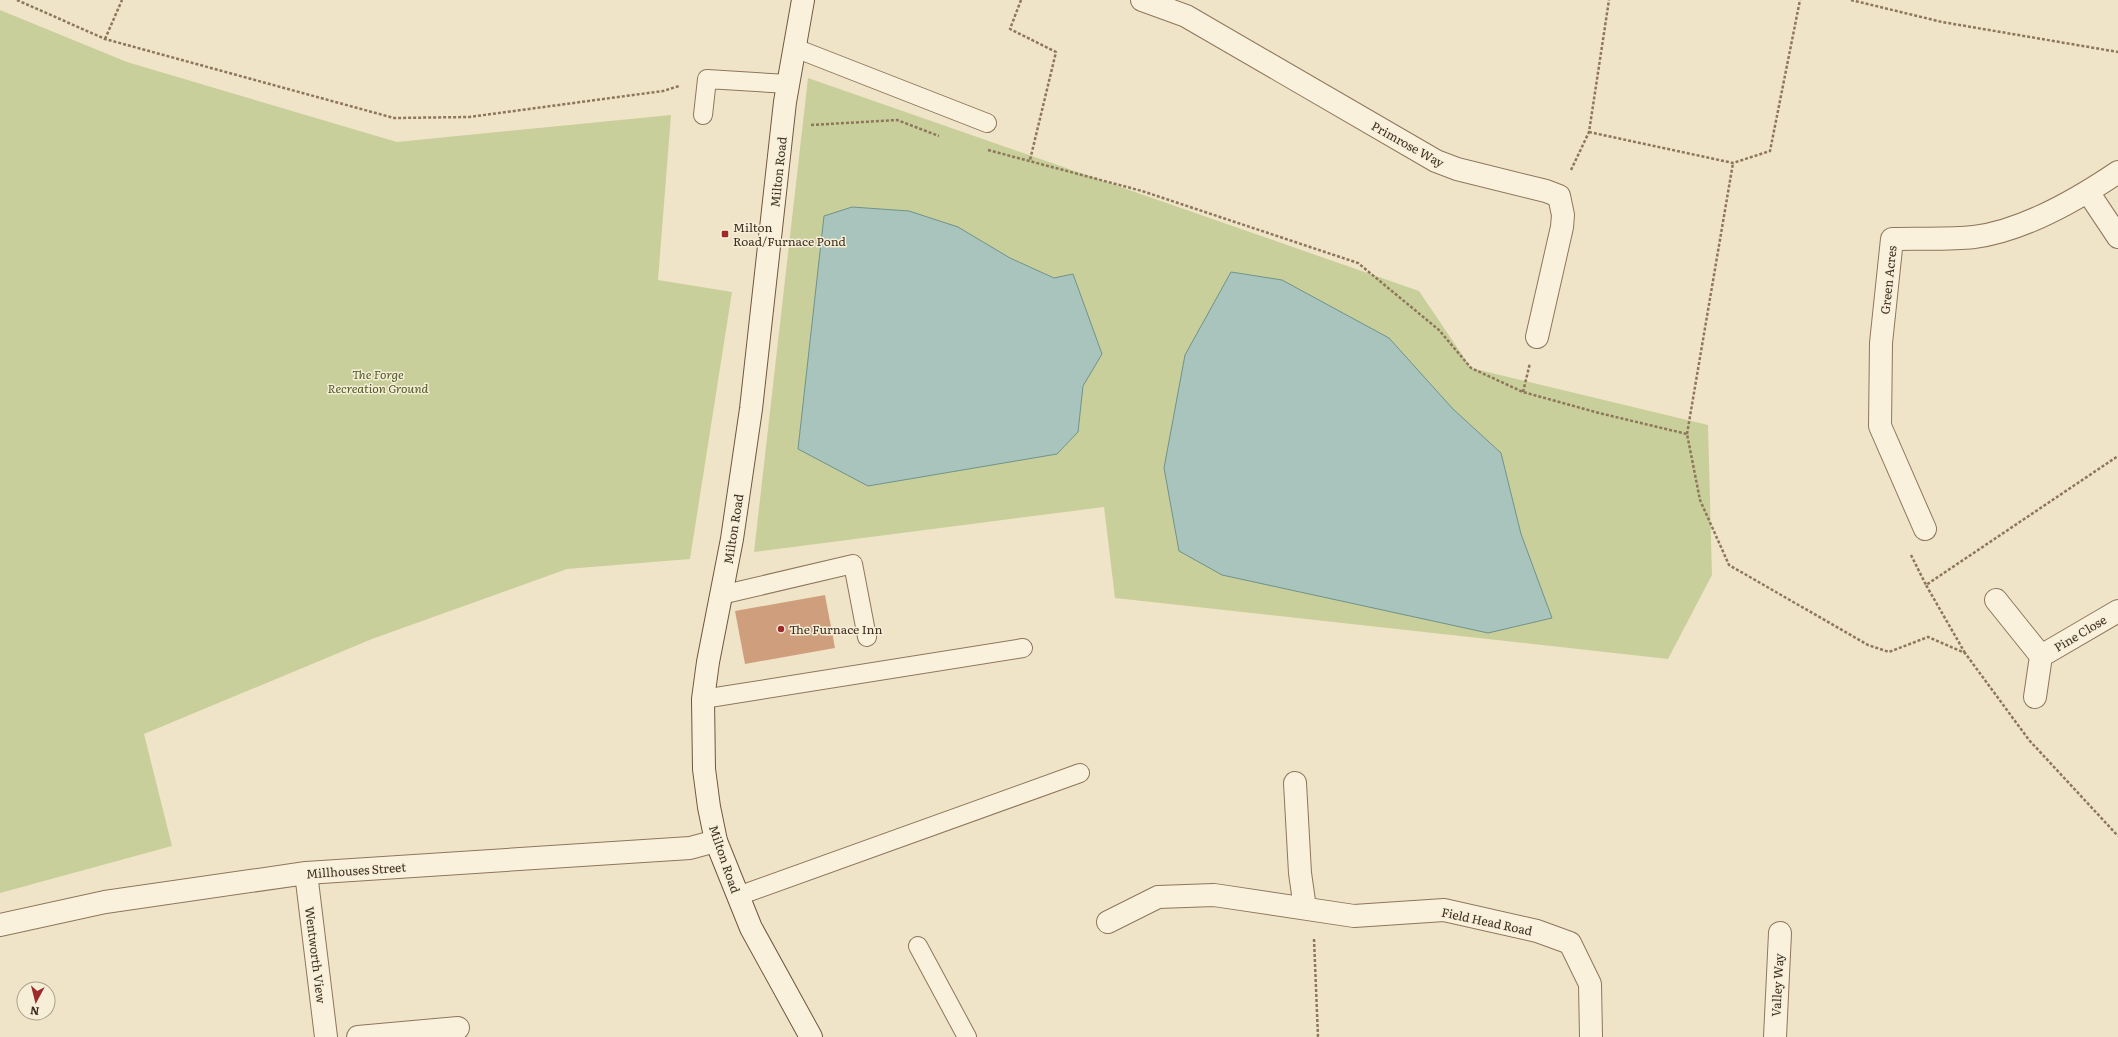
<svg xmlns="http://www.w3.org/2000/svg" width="2118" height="1037" font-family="Literata,serif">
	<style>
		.green { fill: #c9cf9b }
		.water { fill: #a9c4bc; stroke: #6f938a }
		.building { fill: #cf9f7d }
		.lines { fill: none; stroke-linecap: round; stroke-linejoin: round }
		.lane-casing { stroke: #8d765c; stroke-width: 20 }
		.street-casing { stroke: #8d765c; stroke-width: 24 }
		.secondary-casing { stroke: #6f573f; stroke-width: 24 }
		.path { stroke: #8d765c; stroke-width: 2.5; stroke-dasharray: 3 2; stroke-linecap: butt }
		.lane { stroke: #faf1dc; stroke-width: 18 }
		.street { stroke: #faf1dc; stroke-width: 22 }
		.secondary { stroke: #faf1dc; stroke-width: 22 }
		.poi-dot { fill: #9e2a2b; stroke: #f7eed8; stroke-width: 1.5 }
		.labels { text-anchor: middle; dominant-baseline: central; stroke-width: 3; stroke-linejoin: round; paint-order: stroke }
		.street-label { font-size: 12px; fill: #3d2e20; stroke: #f7eed8 }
		.poi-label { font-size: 12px; fill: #3d2e20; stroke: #f7eed8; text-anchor: start }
		.park-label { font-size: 12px; font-style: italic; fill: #4d5a26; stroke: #f7eed8 }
	</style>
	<rect width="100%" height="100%" fill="#f0e4c8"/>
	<path class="green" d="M0,10L127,62L397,142L671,115L658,280L732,292L690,559L567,569L372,639L144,734L172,846L0,893Z
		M808,78L1419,291L1471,368L1708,425L1712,575L1668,659L1115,598L1104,507L754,552Z"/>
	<path class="water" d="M852,207L909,211L958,227L1010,258L1054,278L1073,274L1102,354L1083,386L1078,432L1057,454L868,486L798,449L824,216Z
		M1231,272L1282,280L1389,338L1453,409L1501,453L1521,534L1552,618L1488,633L1222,575L1179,551L1164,468L1185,355Z"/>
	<path class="building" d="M825,595L835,648L745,664L735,611Z"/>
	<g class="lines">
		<g class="lane-casing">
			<path id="lane" d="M795,48L987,123
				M703,115L707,79L788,84
				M721,595L853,564L867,637
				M703,699L1023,648
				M738,896L1080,773
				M918,946L967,1037"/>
		</g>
		<g class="street-casing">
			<path id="street" d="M1142,0L1186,16L1436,161L1457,169L1546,191L1559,196L1563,215L1562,227L1537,337
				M2088,192L2118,237
				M1925,529L1880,426L1881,343L1892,239C1919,238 1947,240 1974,237C2023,231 2078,199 2118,172
				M1996,600L2041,656L2035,697
				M2041,656L2118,611
				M1295,783L1300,873L1305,908
				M306,873L326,1037
				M1108,922L1158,897L1214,895L1354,916L1444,910L1537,931L1570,943L1590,984L1591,1037
				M0,925L105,902L306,873L690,848L716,841
				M358,1037L458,1028
				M1775,1037L1780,933"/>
		</g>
		<g class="secondary-casing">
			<path id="secondary" d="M803,0L785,102L751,409L732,539L708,662L703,699L704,769L709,807L716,841L751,928L811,1037"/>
		</g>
		<path class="path" d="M17,0L105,39L394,118L469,117L663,91L679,86
			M1021,0L1010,29L1056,52L1030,160
			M1851,0L1942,22L2118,52
			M105,39L122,0
			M811,125L897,120L939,136
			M1589,132L1733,163L1770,151L1800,0
			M988,150L1142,191L1358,263L1439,330L1471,368L1523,392L1599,413L1687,434L1700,500L1729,565L1868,645L1889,652L1928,637L1965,653L2029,740L2118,836
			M1571,170L1589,132L1609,0
			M1523,392L1530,363
			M1687,434L1733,163
			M1911,555L1926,585
			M1965,653L1926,585L2118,456
			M1314,939L1318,1037"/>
		<use href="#lane" class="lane"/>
		<use href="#street" class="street"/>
		<use href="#secondary" class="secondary"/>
	</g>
	<g class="poi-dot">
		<rect x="721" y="230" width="8" height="8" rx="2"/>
		<circle cx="781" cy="629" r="4"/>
	</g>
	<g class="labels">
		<g class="street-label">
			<text transform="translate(1408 144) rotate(29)">Primrose Way</text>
			<text transform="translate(778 172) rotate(-84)">Milton Road</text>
			<text transform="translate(1888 280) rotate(-84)">Green Acres</text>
			<text transform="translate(733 529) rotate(-81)">Milton Road</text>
			<text transform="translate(2080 633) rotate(-31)">Pine Close</text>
			<text transform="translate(725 859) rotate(71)">Milton Road</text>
			<text transform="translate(356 870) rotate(-4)">Millhouses Street</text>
			<text transform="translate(1487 921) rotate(12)">Field Head Road</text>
			<text transform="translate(316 955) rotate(83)">Wentworth View</text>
			<text transform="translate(1777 985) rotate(-87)">Valley Way</text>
		</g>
		<g class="poi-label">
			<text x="733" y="227">Milton<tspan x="733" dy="14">Road/Furnace Pond</tspan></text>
			<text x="789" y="629">The Furnace Inn</text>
		</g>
		<g class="park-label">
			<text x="378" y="374">The Forge<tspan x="378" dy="14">Recreation Ground</tspan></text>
		</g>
	</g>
	<g transform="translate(36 1001) rotate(187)"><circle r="19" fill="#f7eed8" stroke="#ada18e"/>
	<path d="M0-3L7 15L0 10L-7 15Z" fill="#9e2a2b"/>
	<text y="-6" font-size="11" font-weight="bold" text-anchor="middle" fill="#3d2e20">N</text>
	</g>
</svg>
